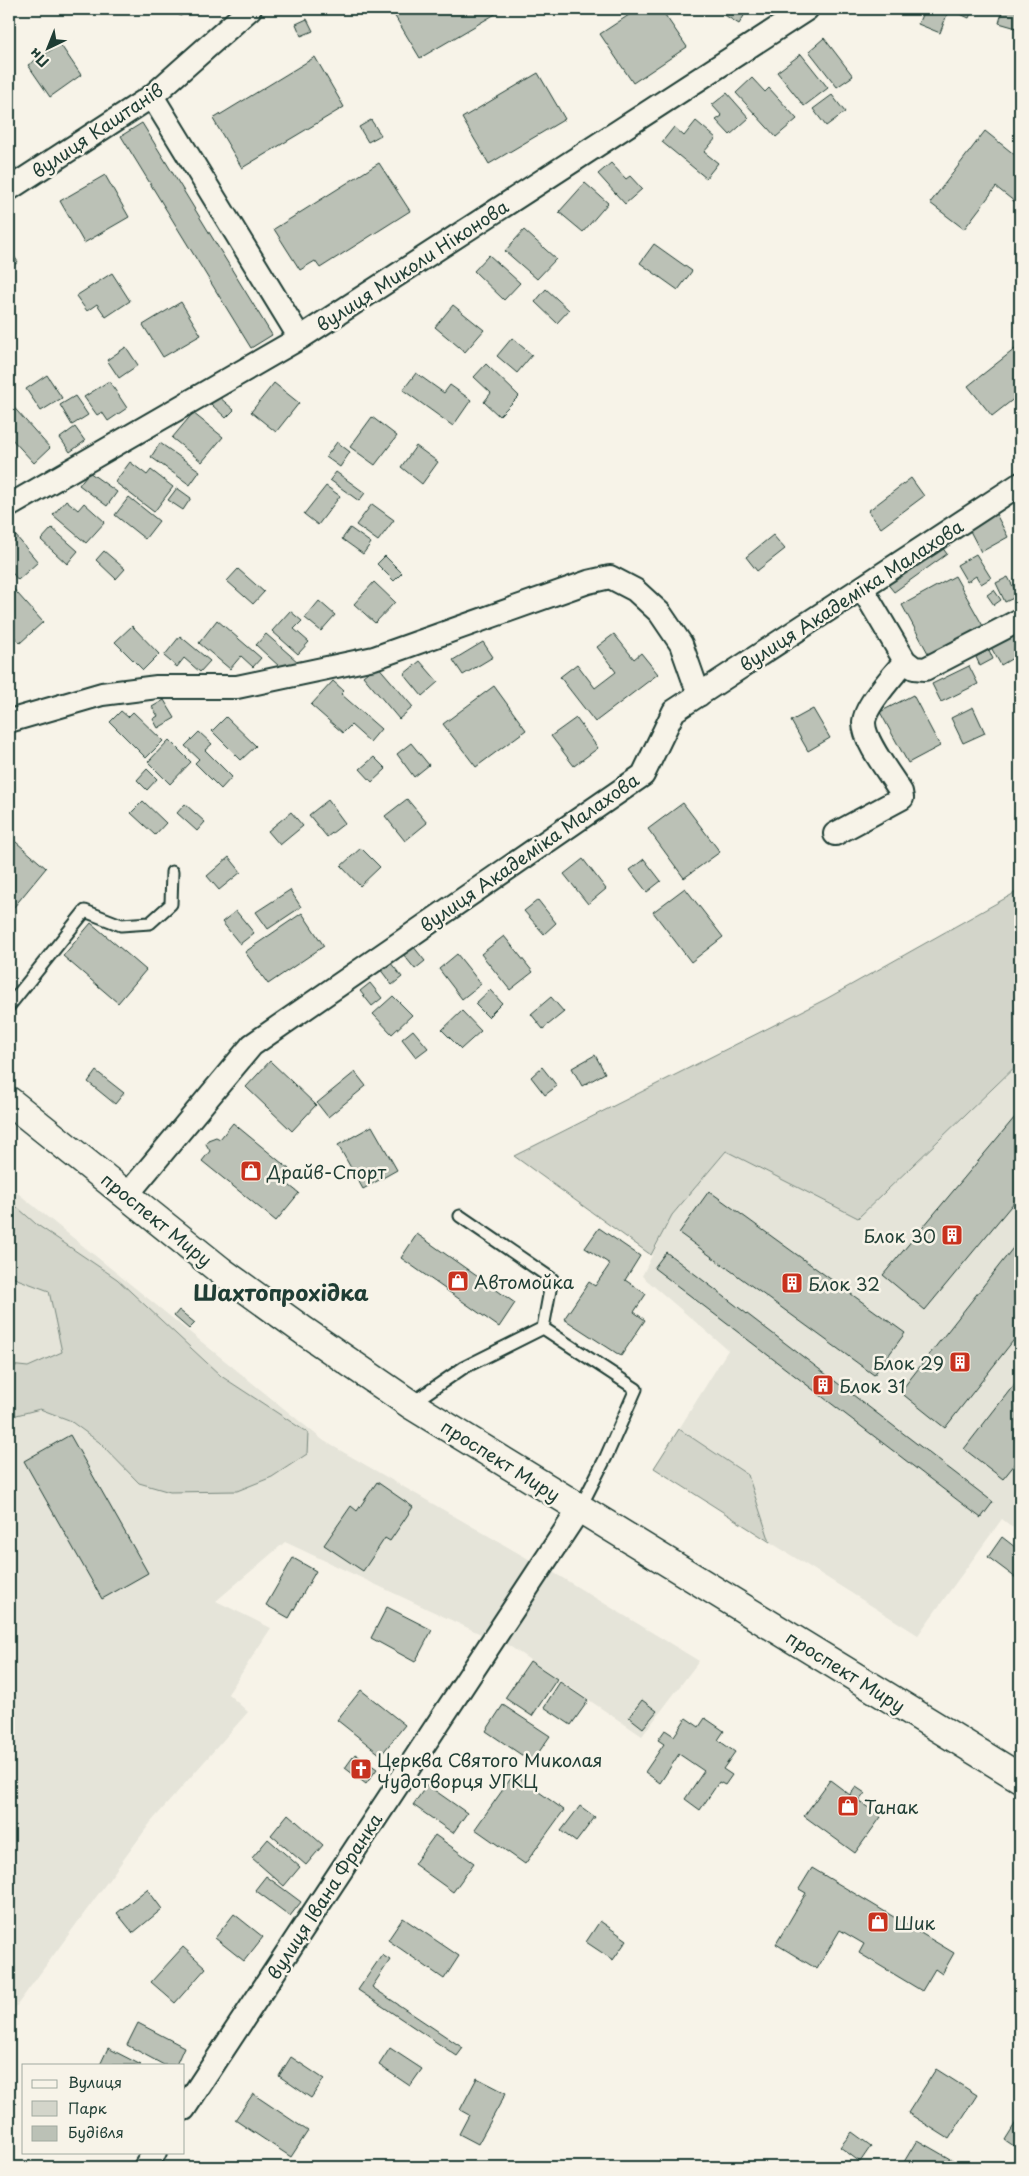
<svg xmlns="http://www.w3.org/2000/svg" width="1029" height="2176" font-family="'Playpen Sans',sans-serif">
	<style>
		.built { fill: #e5e4d9 }
		.green { fill: #d3d5ca; stroke: #79897f }
		.building { fill: #bbc1b6; stroke: #1f3d34 }
		.lines { fill: none; stroke-linecap: round; stroke-linejoin: round }
		.lane-casing { stroke: #1f3d34; stroke-width: 15 }
		.street-casing { stroke: #1f3d34; stroke-width: 26 }
		.primary-casing { stroke: #1f3d34; stroke-width: 31 }
		.lane { stroke: #f7f3e8; stroke-width: 11 }
		.street { stroke: #f7f3e8; stroke-width: 22 }
		.primary { stroke: #f7f3e8; stroke-width: 28 }
		.labels { text-anchor: middle; dominant-baseline: central; stroke-width: 5; stroke-linejoin: round; paint-order: stroke }
		.street-label { font-size: 18px; fill: #1f3d34; stroke: #f7f3e8 }
		.poi-label { font-size: 18px; fill: #1f3d34; stroke: #f7f3e8; text-anchor: start }
		.district-label { font-size: 22px; font-weight: bold; fill: #1f3d34; stroke: #f7f3e8 }
	</style>
	<rect width="100%" height="100%" fill="#f7f3e8"/>
	<filter id="ink" filterUnits="userSpaceOnUse"><feTurbulence type="fractalNoise" baseFrequency=".02" numOctaves="2"/><feDisplacementMap in="SourceGraphic" scale="10" xChannelSelector="R" yChannelSelector="G"/><feConvolveMatrix kernelMatrix="1 2 1 2 8 2 1 2 1" color-interpolation-filters="sRGB"/></filter>
	<g filter="url(#ink)">
		<path class="built" d="M1020,1062V1533L1002,1519L918,1635L770,1542L748,1475L679,1429L728,1350L642,1276L672,1215L726,1151L858,1218Z
			M9,1186L324,1441L532,1561L483,1635L285,1542L216,1601L271,1628L228,1694L248,1712L151,1822L9,2016Z
			M551,1571L699,1661L642,1736L505,1643Z"/>
		<path class="green" d="M1020,890V1062L858,1218L726,1151L672,1215L651,1255L514,1156L826,999Z
			M9,1200L36,1224L117,1279L221,1376L308,1433L307,1454L272,1477L237,1491L170,1492L139,1483L99,1442L69,1420L40,1409L9,1417V1365L28,1367L62,1352L49,1291L9,1276Z
			M679,1429L748,1475L770,1542L654,1468Z"/>
		<path class="building" d="M175,9H192L180,16Z
			M400,9H504L420,58L393,13Z
			M638,9H661L687,47L633,83L600,34Z
			M715,9H748L739,24Z
			M921,9H973L969,18L949,9L940,33L918,24L924,10Z
			M1003,9H1020V29L999,23Z
			M307,19L313,31L301,36L296,24Z
			M824,38L853,76L837,87L809,51Z
			M60,44L81,75L50,97L28,65Z
			M801,54L828,88L804,106L777,72Z
			M315,57L344,107L242,168L213,119Z
			M538,73L565,119L489,164L462,118Z
			M752,78L765,92L769,88L797,119L776,137L736,93Z
			M727,93L749,118L730,135L716,120L722,116L712,105Z
			M832,95L845,112L826,126L813,109Z
			M371,120L381,135L368,142L359,127Z
			M696,121L716,138L704,152L718,163L706,178L662,142L674,127L684,136Z
			M142,123L272,335L251,348L121,136Z
			M985,131L1020,159V206L996,187L964,229L930,203Z
			M379,163L410,211L320,268L315,261L300,270L274,229Z
			M611,163L626,179L630,176L642,189L625,204L598,174Z
			M105,175L129,217L84,243L60,201Z
			M585,183L608,203L583,232L559,212Z
			M524,230L556,259L537,279L505,251Z
			M654,244L692,271L678,290L640,263Z
			M9,249L18,262L9,269Z
			M489,255L520,283L504,300L474,271Z
			M112,273L130,301L106,317L97,304L87,311L76,296Z
			M546,289L569,310L557,323L535,302Z
			M181,302L201,335L163,357L143,325Z
			M453,305L484,330L465,352L435,327Z
			M512,338L532,355L517,373L497,356Z
			M1020,345V394L992,416L968,386Z
			M126,347L138,365L119,378L107,360Z
			M486,364L519,396L499,416L484,402L491,393L474,377Z
			M416,373L444,393L450,385L471,400L453,426L403,390Z
			M47,375L62,398L41,411L26,389Z
			M109,381L127,408L108,421L102,412L97,415L84,397Z
			M274,383L299,403L276,432L251,412Z
			M75,396L88,415L72,425L60,405Z
			M218,396L234,410L226,418L211,404Z
			M9,402L50,448L34,463L9,436Z
			M193,413L223,437L202,462L172,438Z
			M372,417L397,436L375,465L350,447Z
			M75,427L85,441L70,452L60,438Z
			M337,442L350,452L340,467L326,457Z
			M160,443L200,471L190,485L151,457Z
			M416,446L438,462L422,484L401,467Z
			M130,462L147,475L151,470L173,487L154,512L115,482Z
			M89,472L117,492L107,506L79,485Z
			M336,472L365,493L359,501L330,480Z
			M911,478L924,496L881,528L868,511Z
			M326,486L340,496L318,525L304,514Z
			M177,488L191,498L183,510L168,500Z
			M129,497L159,521L145,539L115,515Z
			M66,500L78,510L84,503L105,522L86,543L53,515Z
			M372,504L394,520L378,541L356,525Z
			M996,514L1008,537L981,552L969,529Z
			M52,528L78,551L67,564L41,540Z
			M350,528L371,543L363,554L342,539Z
			M773,535L785,549L757,571L746,557Z
			M16,536L38,562L18,580L9,569V542Z
			M939,543L947,554L894,592L886,582Z
			M104,551L125,569L116,579L96,560Z
			M976,554L991,578L981,584L976,576L967,582L957,565Z
			M385,556L402,573L394,581L377,564Z
			M238,569L264,592L253,604L227,581Z
			M955,576L983,626L929,655L902,605Z
			M1008,577L1018,596L1005,602L996,583Z
			M374,582L395,602L375,623L354,604Z
			M9,584L43,622L20,643L9,631Z
			M994,590L1001,600L994,605L987,595Z
			M319,601L335,615L321,631L305,618Z
			M290,611L302,621L294,629L309,642L298,654L272,631Z
			M217,620L261,658L253,667L241,656L230,669L199,643Z
			M132,626L159,654L143,670L115,642Z
			M1020,627V654L1001,665L989,644Z
			M266,634L298,662L280,667L256,645Z
			M614,634L634,659L641,653L658,674L595,722L560,677L577,664L595,688L616,672L597,647Z
			M180,636L210,661L200,672L184,658L177,667L164,656Z
			M483,642L493,657L463,675L453,660Z
			M989,650L993,659L980,666L976,657Z
			M420,661L438,682L422,696L404,674Z
			M377,665L413,707L399,719L363,676Z
			M969,666L978,684L941,702L932,684Z
			M333,681L344,691L341,694L381,729L370,742L351,725L343,733L311,705Z
			M494,686L526,730L476,767L443,724Z
			M913,695L940,746L908,763L880,712Z
			M164,700L175,718L158,728L153,719L158,716L152,707Z
			M973,707L985,733L963,743L951,718Z
			M813,709L830,738L808,751L791,721Z
			M121,711L128,717L133,712L163,741L146,758L110,722Z
			M226,717L256,746L241,760L212,731Z
			M576,718L598,748L574,766L551,736Z
			M199,732L212,744L205,750L232,777L221,789L195,763L199,759L185,746Z
			M169,740L191,762L170,784L148,762Z
			M411,743L429,765L414,777L397,754Z
			M374,757L386,769L372,782L360,769Z
			M147,769L157,779L147,790L137,780Z
			M407,799L427,823L405,841L385,816Z
			M328,800L345,823L327,837L309,815Z
			M143,801L166,823L155,835L131,813Z
			M683,803L720,852L684,878L648,829Z
			M185,804L205,822L197,831L177,813Z
			M291,812L303,826L280,845L268,831Z
			M9,836L46,868L9,913Z
			M361,848L380,867L360,886L341,866Z
			M229,857L241,872L219,890L207,876Z
			M583,859L606,889L588,904L564,874Z
			M644,859L661,881L647,892L630,870Z
			M685,888L723,937L691,962L653,912Z
			M290,890L301,907L268,929L256,912Z
			M538,900L556,923L544,934L524,911Z
			M236,911L254,933L240,944L222,922Z
			M302,913L324,946L268,984L245,952Z
			M91,923L146,970L118,1003L63,956Z
			M504,936L533,972L510,990L481,954Z
			M413,946L425,961L415,969L403,954Z
			M457,954L481,984L462,999L439,969Z
			M390,962L402,977L392,985L380,969Z
			M370,983L382,998L372,1006L360,991Z
			M490,990L502,1003L488,1017L475,1004Z
			M393,996L412,1015L392,1034L373,1014Z
			M551,997L564,1012L543,1029L531,1014Z
			M462,1011L481,1031L461,1049L442,1030Z
			M413,1030L428,1048L416,1057L402,1039Z
			M595,1055L605,1073L582,1086L572,1068Z
			M270,1061L316,1105L292,1131L246,1087Z
			M542,1067L557,1086L545,1095L531,1077Z
			M96,1071L124,1093L115,1104L88,1082Z
			M355,1072L366,1086L328,1117L317,1103Z
			M1020,1111V1195L925,1310L883,1275Z
			M233,1123L289,1169L281,1179L299,1193L276,1221L202,1161L210,1151L206,1144L208,1140L216,1137L220,1139Z
			M372,1126L397,1170L363,1189L338,1145Z
			M709,1191L905,1333L874,1375L679,1233Z
			M599,1228L640,1256L625,1280L646,1294L634,1312L645,1320L621,1356L564,1319L589,1282L595,1286L610,1264L585,1248Z
			M417,1234L515,1303L499,1327L401,1258Z
			M1020,1239V1332L945,1428L900,1392Z
			M666,1252L993,1502L981,1518L654,1268Z
			M179,1310L195,1323L189,1329L174,1316Z
			M1020,1377V1458L1003,1479L964,1449Z
			M70,1435L148,1573L102,1599L24,1461Z
			M377,1482L413,1507L390,1541L385,1538L363,1571L324,1545L351,1506L357,1511Z
			M1002,1537L1020,1551V1581L988,1557Z
			M293,1558L316,1571L289,1618L266,1605Z
			M387,1607L432,1630L415,1662L371,1638Z
			M530,1661L557,1679L532,1716L505,1698Z
			M560,1682L588,1701L571,1725L544,1707Z
			M361,1690L405,1725L381,1755L337,1720Z
			M642,1700L657,1711L643,1728L629,1717Z
			M503,1705L550,1736L532,1762L486,1731Z
			M686,1718L699,1727L705,1718L724,1731L718,1740L735,1752L723,1769L732,1775L725,1785L719,1782L700,1810L685,1799L704,1771L679,1754L660,1783L645,1772L664,1744L658,1740L665,1730L674,1736Z
			M355,1754L377,1769L366,1784L345,1768Z
			M514,1774L564,1810L525,1864L475,1829Z
			M830,1780L850,1795L856,1787L865,1793L859,1801L881,1817L855,1853L804,1816Z
			M427,1785L467,1813L453,1833L413,1805Z
			M580,1806L595,1817L576,1842L561,1831Z
			M288,1814L323,1845L306,1865L271,1835Z
			M435,1835L474,1863L453,1892L414,1864Z
			M268,1839L300,1867L284,1886L252,1858Z
			M812,1868L954,1953L942,1974L935,1969L922,1991L859,1953L864,1944L840,1930L817,1969L776,1944L806,1893L799,1889Z
			M266,1876L301,1902L290,1916L255,1890Z
			M147,1889L162,1909L133,1933L117,1913Z
			M234,1914L263,1937L244,1961L215,1938Z
			M403,1918L459,1956L444,1979L388,1940Z
			M600,1921L627,1940L613,1960L586,1942Z
			M183,1947L206,1968L175,2003L151,1982Z
			M382,1955L390,1960L372,1987L463,2048L457,2056L358,1990Z
			M138,2023L184,2047L176,2065H164L127,2045Z
			M108,2048L141,2065H100Z
			M390,2048L422,2069L410,2086L379,2065Z
			M291,2057L324,2079L311,2098L279,2076Z
			M936,2069L977,2095L949,2139L908,2113Z
			M477,2078L506,2093L478,2144L459,2134L469,2115L460,2110Z
			M253,2094L308,2131L291,2157L235,2120Z
			M1020,2116V2150L1005,2140Z
			M852,2132L871,2146L860,2162L840,2147Z
			M917,2140L964,2167H901Z"/>
		<g class="lines">
			<g class="lane-casing">
				<path id="lane" d="M9,1006L85,911L121,925L150,923L171,904L172,872
					M460,1216L552,1279L543,1328
					M412,1403L463,1368L543,1328L636,1389L606,1457L580,1508"/>
			</g>
			<g class="street-casing">
				<path id="street" d="M152,96L300,338
					M9,189L152,96L250,9
					M9,506L300,338L807,9
					M862,588L905,661L914,668L925,669L1020,620
					M9,721L102,694L157,687H237L374,658L588,582L610,577L635,590L660,613L681,644L699,695
					M835,834L902,798L901,792C891,775 864,742 864,723C864,706 894,675 905,661
					M127,1195L252,1045L643,775L674,711L1020,484
					M184,2109L580,1508
					M145,2167L155,2152"/>
			</g>
			<g class="primary-casing">
				<path id="primary" d="M9,1101L221,1271L304,1331L410,1404L1020,1778"/>
			</g>
			<use href="#lane" class="lane"/>
			<use href="#street" class="street"/>
			<use href="#primary" class="primary"/>
		</g>
	</g>
	<defs>
		<g id="shop-square" transform="scale(1.125)"><rect x="-9" y="-9" width="18" height="18" rx="4" fill="#c8321e" stroke="#f7f3e8"/><path d="M-5-2.5h2.3a2.7 3.5 0 0 1 5.4 0H5L5.5 6h-11ZM-1.5-2.5h3a1.5 2.3 0 0 0-3 0Z" fill="#fff"/></g>
		<g id="building-square" transform="scale(1.125)"><rect x="-9" y="-9" width="18" height="18" rx="4" fill="#c8321e" stroke="#f7f3e8"/><path d="M-4-6H4V6H1V3H-1V6H-4ZM-2.5-4.3h1.7v1.8h-1.7ZM.8-4.3h1.7v1.8H.8ZM-2.5-1h1.7V.8h-1.7ZM.8-1h1.7V.8H.8Z" fill="#fff"/></g>
		<g id="church-square" transform="scale(1.125)"><rect x="-9" y="-9" width="18" height="18" rx="4" fill="#c8321e" stroke="#f7f3e8"/><path d="M-1.2-6h2.4v3.5h3.3v2.4h-3.3V6h-2.4V-.1h-3.3v-2.4h3.3Z" fill="#fff"/></g>
	</defs>
	<g fill-rule="evenodd">
		<use href="#shop-square" x="251" y="1171"/>
		<use href="#building-square" x="952" y="1235"/>
		<use href="#shop-square" x="458" y="1281"/>
		<use href="#building-square" x="792" y="1283"/>
		<use href="#building-square" x="960" y="1362"/>
		<use href="#building-square" x="823" y="1385"/>
		<use href="#church-square" x="361" y="1769"/>
		<use href="#shop-square" x="848" y="1806"/>
		<use href="#shop-square" x="878" y="1922"/>
	</g>
	<g class="labels">
		<g class="street-label">
			<text transform="translate(97 130) rotate(-34)">вулиця Каштанів</text>
			<text transform="translate(412 265) rotate(-33)">вулиця Миколи Ніконова</text>
			<text transform="translate(851 595) rotate(-33)">вулиця Академіка Малахова</text>
			<text transform="translate(529 852) rotate(-35)">вулиця Академіка Малахова</text>
			<text transform="translate(157 1219) rotate(39)">проспект Миру</text>
			<text transform="translate(501 1460) rotate(32)">проспект Миру</text>
			<text transform="translate(846 1671) rotate(32)">проспект Миру</text>
			<text transform="translate(324 1896) rotate(-57)">вулиця Івана Франка</text>
		</g>
		<g class="poi-label">
			<text x="267" y="1171">Драйв-Спорт</text>
			<text x="936" y="1235" text-anchor="end">Блок 30</text>
			<text x="474" y="1281">Автомойка</text>
			<text x="808" y="1283">Блок 32</text>
			<text x="944" y="1362" text-anchor="end">Блок 29</text>
			<text x="839" y="1385">Блок 31</text>
			<text x="377" y="1759">Церква Святого Миколая<tspan x="377" dy="21">Чудотворця УГКЦ</tspan></text>
			<text x="864" y="1806">Танак</text>
			<text x="894" y="1922">Шик</text>
		</g>
		<g class="district-label">
			<text x="281" y="1291">Шахтопрохідка</text>
		</g>
	</g>
	<rect width="1029" height="2176" fill="none" stroke="#f7f3e8" stroke-width="30"/>
	<rect x="15" y="15" width="999" height="2146" fill="none" stroke="#1f3d34" stroke-width="2" filter="url(#ink)"/>
	<rect x="22" y="2064" width="162" height="90" fill="#f7f3e8" stroke="#a1aaa0"/>
	<rect x="32" y="2080" width="25" height="8" fill="#f7f3e8" stroke="#a1aaa0"/>
	<text x="68" y="2088" font-size="15" fill="#1f3d34">Вулиця</text>
	<rect x="32" y="2101" width="25" height="15" fill="#d3d5ca" stroke="#a1aaa0"/>
	<text x="68" y="2114" font-size="15" fill="#1f3d34">Парк</text>
	<rect x="32" y="2126" width="25" height="15" fill="#bbc1b6" stroke="#a1aaa0"/>
	<text x="68" y="2138" font-size="15" fill="#1f3d34">Будівля</text>
	<g transform="translate(48 48) rotate(223)" stroke="#f7f3e8" stroke-width="4" paint-order="stroke">
	<path d="M0-4L9 19L0 12L-9 19Z" fill="#1f3d34"/>
	<text y="-8" font-size="14" font-weight="bold" text-anchor="middle" fill="#1f3d34">Пн</text>
	</g>
</svg>
